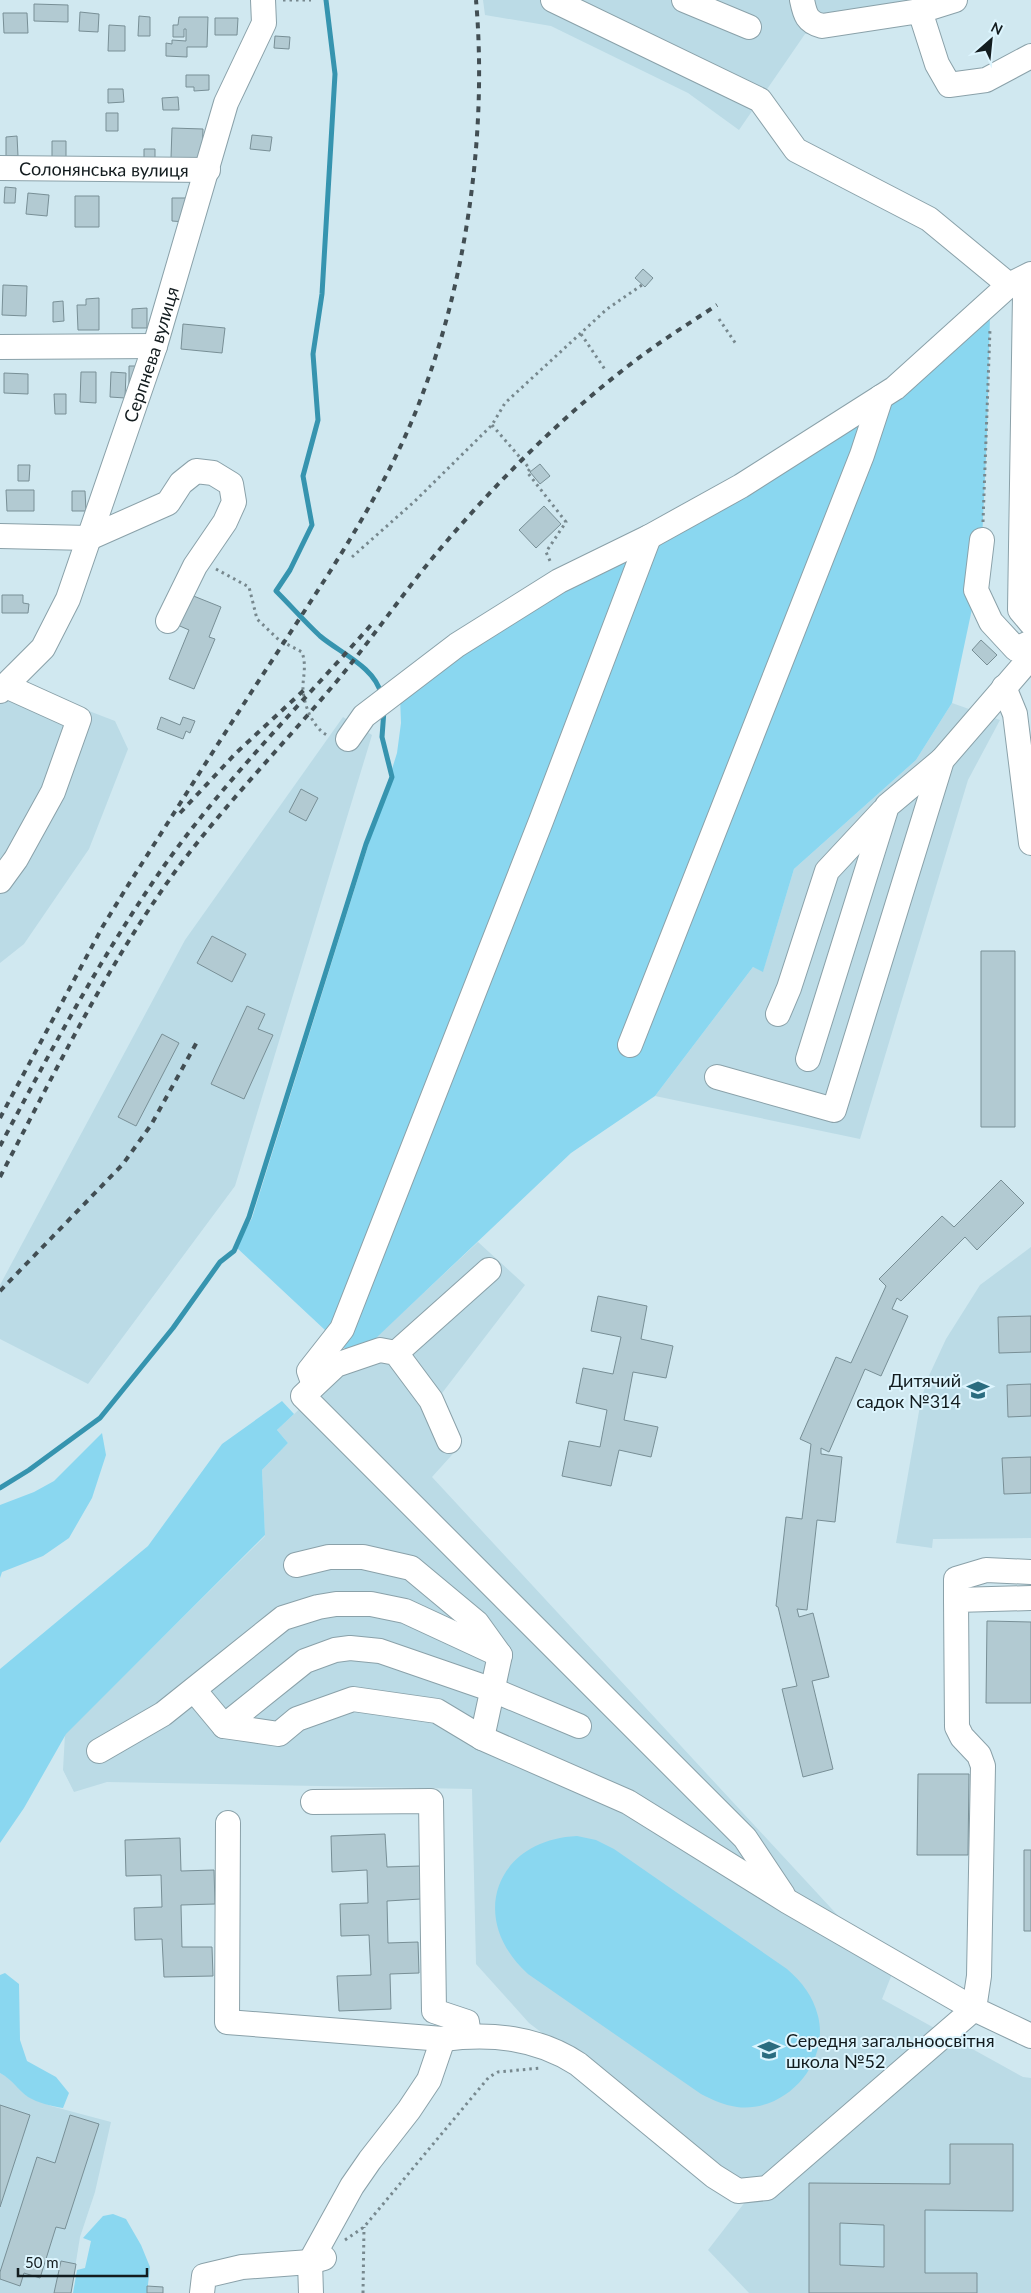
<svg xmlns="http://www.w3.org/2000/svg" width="1031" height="2293" font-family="Lato,sans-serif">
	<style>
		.built { fill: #bbdbe6 }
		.green { fill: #8ad7f0 }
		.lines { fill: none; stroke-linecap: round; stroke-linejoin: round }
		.stream { stroke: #3694af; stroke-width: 5 }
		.building { fill: #b2cad2; stroke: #788f96; fill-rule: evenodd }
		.minor-casing { stroke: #8aa1a9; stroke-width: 26 }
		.path { stroke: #77888e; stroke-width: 3; stroke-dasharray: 2.5 4; stroke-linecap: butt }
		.minor { stroke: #fff; stroke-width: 24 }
		.rail { stroke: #424e53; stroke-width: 4; stroke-dasharray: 6 6; stroke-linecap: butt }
		.labels { text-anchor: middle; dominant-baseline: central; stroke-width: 4; stroke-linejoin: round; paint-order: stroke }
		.street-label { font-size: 18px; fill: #131c1f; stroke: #ddf5fe }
		.poi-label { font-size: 18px; fill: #131c1f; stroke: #ddf5fe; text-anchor: end }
	</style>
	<rect width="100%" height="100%" fill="#d0e8f0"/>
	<path class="built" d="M483,0H962L964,9L913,21L805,34L739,130L688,93L551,26L485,15Z
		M3,678L115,721L128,749L89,849L24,944L0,963V681Z
		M952,703L1000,720L968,780L860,1139L655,1096L753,967L763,971L794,869L916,760Z
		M343,717L372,735L235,1186L88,1384L0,1339V1285L185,940Z
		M478,1242L525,1285L439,1397L460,1446L432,1477L892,1974L882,1999L1023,2077L1031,2078V2293H749L708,2250L752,2193L529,2023L476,1964L472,1789L107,1782L74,1792L63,1770L65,1734L265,1536L262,1470L288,1443L277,1430Z
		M1031,1247V1538L933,1539L932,1548L896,1543L921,1400L927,1380L946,1339L980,1285Z
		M0,2073L12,2080L27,2096L51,2106L111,2122L95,2192L80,2237L71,2293H0Z"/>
	<path class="green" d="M990,315L987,435L982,540L976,590L952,703L916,760L794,869L763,972L753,967L655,1096L571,1153L355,1358L236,1247L252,1218L397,753L401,723L400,697L457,645L649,537Z
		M282,1401L294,1414L277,1430L288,1443L262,1470L265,1535L66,1734L24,1808L0,1843V1669L148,1546L222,1444Z
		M102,1433L106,1455L92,1498L69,1538L43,1556L2,1572L0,1578V1505L34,1492L54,1481Z
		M577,1836L596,1840L614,1849L787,1969C802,1982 813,1996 818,2016C830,2064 785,2113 737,2107C723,2105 713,2100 701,2094L528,1974C467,1919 495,1840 577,1836Z
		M5,1973L19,1984L20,2040L27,2061L56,2077L69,2093L63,2108C51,2106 38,2103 28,2097C18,2090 13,2080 0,2073V1975Z
		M113,2214L126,2219L141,2245L150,2267L147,2293H73L77,2270L85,2268L91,2241L83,2238L103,2216Z"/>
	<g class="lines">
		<path class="stream" d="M326,0L335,74L322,294L313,354L318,420L303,476L312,525L290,570L276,591C291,606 305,622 320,636C340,653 375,667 381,694
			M0,1488L29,1470L100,1418L173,1328L220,1262L234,1251L249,1217L366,844L392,777L382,737L384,710"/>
	</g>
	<path class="building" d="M34,4L68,5V22L34,21Z
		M80,12L99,14L98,32L79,31Z
		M3,13H27L28,33H4Z
		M139,16L150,17V36H138Z
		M179,17H208L207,47H187V57L166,56V43L172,44V40L186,41V29H184V37H173V25H178Z
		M215,18H238L237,35H215Z
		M109,25L125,26V51H108Z
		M275,36L290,37L289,49L274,48Z
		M186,75H209V90L194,91V87H186Z
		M108,89H123L124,102L108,103Z
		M178,97L179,110H163L162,98Z
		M106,113H118V131H106Z
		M172,128L203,129L202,158H171Z
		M252,135L272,137L270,151L250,149Z
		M17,136L18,156H6V137Z
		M52,141H66V163H52Z
		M144,149H155V166H144Z
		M5,187L16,188L15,203H4Z
		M28,193L49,195L47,216L26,214Z
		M75,196H99V227H75Z
		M172,198H186V222L172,221Z
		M643,269L653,278L645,287L635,278Z
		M3,285L27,286L26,316L2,315Z
		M99,298V330H78L77,305H86V299Z
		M63,301L64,321L53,322V302Z
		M147,308V328H132V309Z
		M183,324L225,328L222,353L181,349Z
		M129,366H139L138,385L129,384Z
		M81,372H96V403L80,402Z
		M111,372L126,373L125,398L110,397Z
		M4,373L28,374V394L4,393Z
		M54,394H66V414H55Z
		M540,464L550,476L540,484L530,472Z
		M18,465H30L29,481H18Z
		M6,490H34V511H7Z
		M72,491H85L86,511H72Z
		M544,506L561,524L536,548L519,530Z
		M186,593L221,607L209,637L215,639L194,689L169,679L189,630L173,623Z
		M2,595H23V603L29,604L28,613H2Z
		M981,640L997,655L987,665L972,650Z
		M161,717L180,725L183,717L195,721L190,733L186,731L183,739L157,729Z
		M301,789L318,798L306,821L289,812Z
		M212,936L246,954L232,982L197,963Z
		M981,951H1015V1127H981Z
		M247,1006L265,1014L258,1029L273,1035L244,1099L211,1084Z
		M162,1034L179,1043L136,1126L118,1117Z
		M1001,1180L1024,1203L977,1250L965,1237L901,1301L897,1298L892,1309L908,1316L881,1376L865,1369L829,1452L821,1448V1454L842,1457L835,1522L817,1520L807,1610L797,1609L799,1617L813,1613L829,1677L812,1681L833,1769L803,1777L782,1689L797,1686L778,1607L776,1606L786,1517L802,1519L811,1444L800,1439L836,1357L851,1363L886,1286L879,1279L942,1216L954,1227Z
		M598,1296L647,1306L641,1339L673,1346L666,1378L633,1372L624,1420L658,1427L651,1457L619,1450L611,1486L562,1476L569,1441L600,1447L607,1410L576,1403L583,1368L613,1374L621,1337L591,1331Z
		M1031,1316V1352L999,1353L998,1317Z
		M1031,1384V1416L1008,1417L1007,1385Z
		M1031,1457V1493L1004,1494L1002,1458Z
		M987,1621L1031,1622V1703H986Z
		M918,1774H969L968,1855H917Z
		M385,1834L387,1867L420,1866L421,1899L387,1901L388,1943L418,1942L419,1973L390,1974L391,2009L339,2011L337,1976L371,1975L369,1935L341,1936L340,1904L368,1903L367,1870L332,1872L331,1836Z
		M180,1838L181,1871L214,1870L215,1904L181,1905L182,1947H212L213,1976L164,1977L162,1939L135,1940L134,1908L162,1907L161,1875L126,1876L125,1840Z
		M1024,1850H1031V1931H1024Z
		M0,2105L30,2115L0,2207Z
		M70,2115L99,2124L65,2229L56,2227L40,2278L24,2273L20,2286L0,2279V2272L37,2157L55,2163Z
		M950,2144H1013V2211L925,2210V2273H977V2293H809V2183L950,2184ZM840,2223L884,2225V2267L840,2265Z
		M61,2261L76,2264L71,2293H54Z
		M147,2286L163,2287V2293H147Z"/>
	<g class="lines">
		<g class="minor-casing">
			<g id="minor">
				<path d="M553,0L760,100L796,150L929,219L1009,285"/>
				<path d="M684,0L749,27"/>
				<path d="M802,0C805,15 807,22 822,26L920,11L937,64L949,85L986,80L1031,56"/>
				<path d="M920,11L955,0"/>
				<path id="s1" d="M0,168L208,170"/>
				<path d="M1025,295L1020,610L1031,623"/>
				<path d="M0,347L155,346"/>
				<path d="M0,536L89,538L168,503L181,483L196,471L213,473L231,484L234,502L225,522L195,566L168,621"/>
				<path d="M982,540L976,590L991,622L1016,649L1031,642"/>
				<path d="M1004,687L1015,714L1031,843"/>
				<path id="s2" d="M0,691L43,648L68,599L155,346L226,103L264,23L263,0"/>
				<path d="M348,739L364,716L457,645L559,581L649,537L741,486L895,388L1009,285L1031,274"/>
				<path d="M0,881L16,859L53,792L79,719L6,686"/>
				<path d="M778,1014L789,988L827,871L883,811"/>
				<path d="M630,1045L862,455L881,397"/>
				<path d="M808,1059L887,806L942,760"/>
				<path d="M717,1077L834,1110L942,760L1031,657"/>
				<path d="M396,1353L489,1270"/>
				<path d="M314,1385L309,1371L342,1329L541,821L649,537"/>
				<path d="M449,1441L431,1400L396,1353L380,1350L336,1365L303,1396L745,1838L783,1895"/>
				<path d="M296,1565L329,1557H363L411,1568L477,1623L500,1655L482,1738"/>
				<path d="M1031,1598L956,1600L957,1727L962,1737L979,1755L983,1766L979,1976L974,2009L1031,2036"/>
				<path d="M956,1600V1579L986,1570L1031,1572"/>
				<path d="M194,1690L224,1726L279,1734L297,1719L353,1699L437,1711L482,1738L628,1802L787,1901L974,2009L767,2188L738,2191L714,2176L578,2064C537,2037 491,2033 443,2039L227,2022L228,1823"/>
				<path d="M224,1726L305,1661L335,1650L350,1648L380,1651L493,1690L579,1726"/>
				<path d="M99,1751L163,1714L283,1618L318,1607L336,1604H371L405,1611L500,1655"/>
				<path d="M313,1802L431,1801L434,2011L467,2022L469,2036"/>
				<path d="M202,2293L204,2276L242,2267L310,2262L324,2258"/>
				<path d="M311,2293L310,2262L352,2186L370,2160L409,2110L429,2080L443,2039"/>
			</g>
		</g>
		<path class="path" d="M283,0H311
			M719,319L736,344
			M581,334L606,371
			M492,425L530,469L527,472L566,522L546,552L551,563
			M983,522L990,329
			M352,557L415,501L492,425L505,403L607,309L642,285
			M216,569L249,587L257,619L279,640L302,652C306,664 304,672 303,684C302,701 312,729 329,736
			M345,2240L364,2227L489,2077L498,2072L541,2068
			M363,2293L364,2227"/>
		<use href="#minor" class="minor"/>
		<path class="rail" d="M180,813L236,753L304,690
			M127,887C176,810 225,732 275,656C324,581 376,505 411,423C465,296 488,137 476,0
			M0,1118L103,926L130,882
			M0,1146C51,1050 102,955 164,866C225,780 301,704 371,625
			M0,1177C55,1072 107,965 177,869C226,803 284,744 337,681C371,640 401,596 435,555C491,488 555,423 623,370C653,346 685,326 717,305
			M0,1291L123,1164L151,1125L198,1040"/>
	</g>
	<defs>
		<g id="school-bare" transform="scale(1.725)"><path d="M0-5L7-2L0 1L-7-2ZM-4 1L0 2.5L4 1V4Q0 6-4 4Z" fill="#2a6c7f" stroke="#ddf5fe" stroke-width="2.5" paint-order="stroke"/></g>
	</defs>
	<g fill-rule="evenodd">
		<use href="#school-bare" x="978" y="1390"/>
		<use href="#school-bare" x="769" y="2050"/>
	</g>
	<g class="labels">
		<g class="street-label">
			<text stroke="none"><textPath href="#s1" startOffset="104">Солонянська вулиця</textPath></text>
			<text stroke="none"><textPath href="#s2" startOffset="374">Серпнева вулиця</textPath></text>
		</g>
		<g class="poi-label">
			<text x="961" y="1380">Дитячий<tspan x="961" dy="21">садок №314</tspan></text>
			<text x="786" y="2040" text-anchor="start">Середня загальноосвітня<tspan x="786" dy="21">школа №52</tspan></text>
		</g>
	</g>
	<g transform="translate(991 40) rotate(27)" stroke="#ddf5fe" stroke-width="4" paint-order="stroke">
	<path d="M0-4L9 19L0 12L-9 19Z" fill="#131c1f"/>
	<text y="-8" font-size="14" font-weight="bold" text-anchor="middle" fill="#131c1f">N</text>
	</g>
	<path d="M18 2268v8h129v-8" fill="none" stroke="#131c1f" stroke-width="2.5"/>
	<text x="25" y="2268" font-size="15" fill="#131c1f" stroke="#ddf5fe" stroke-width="4" paint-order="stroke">50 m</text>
</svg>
